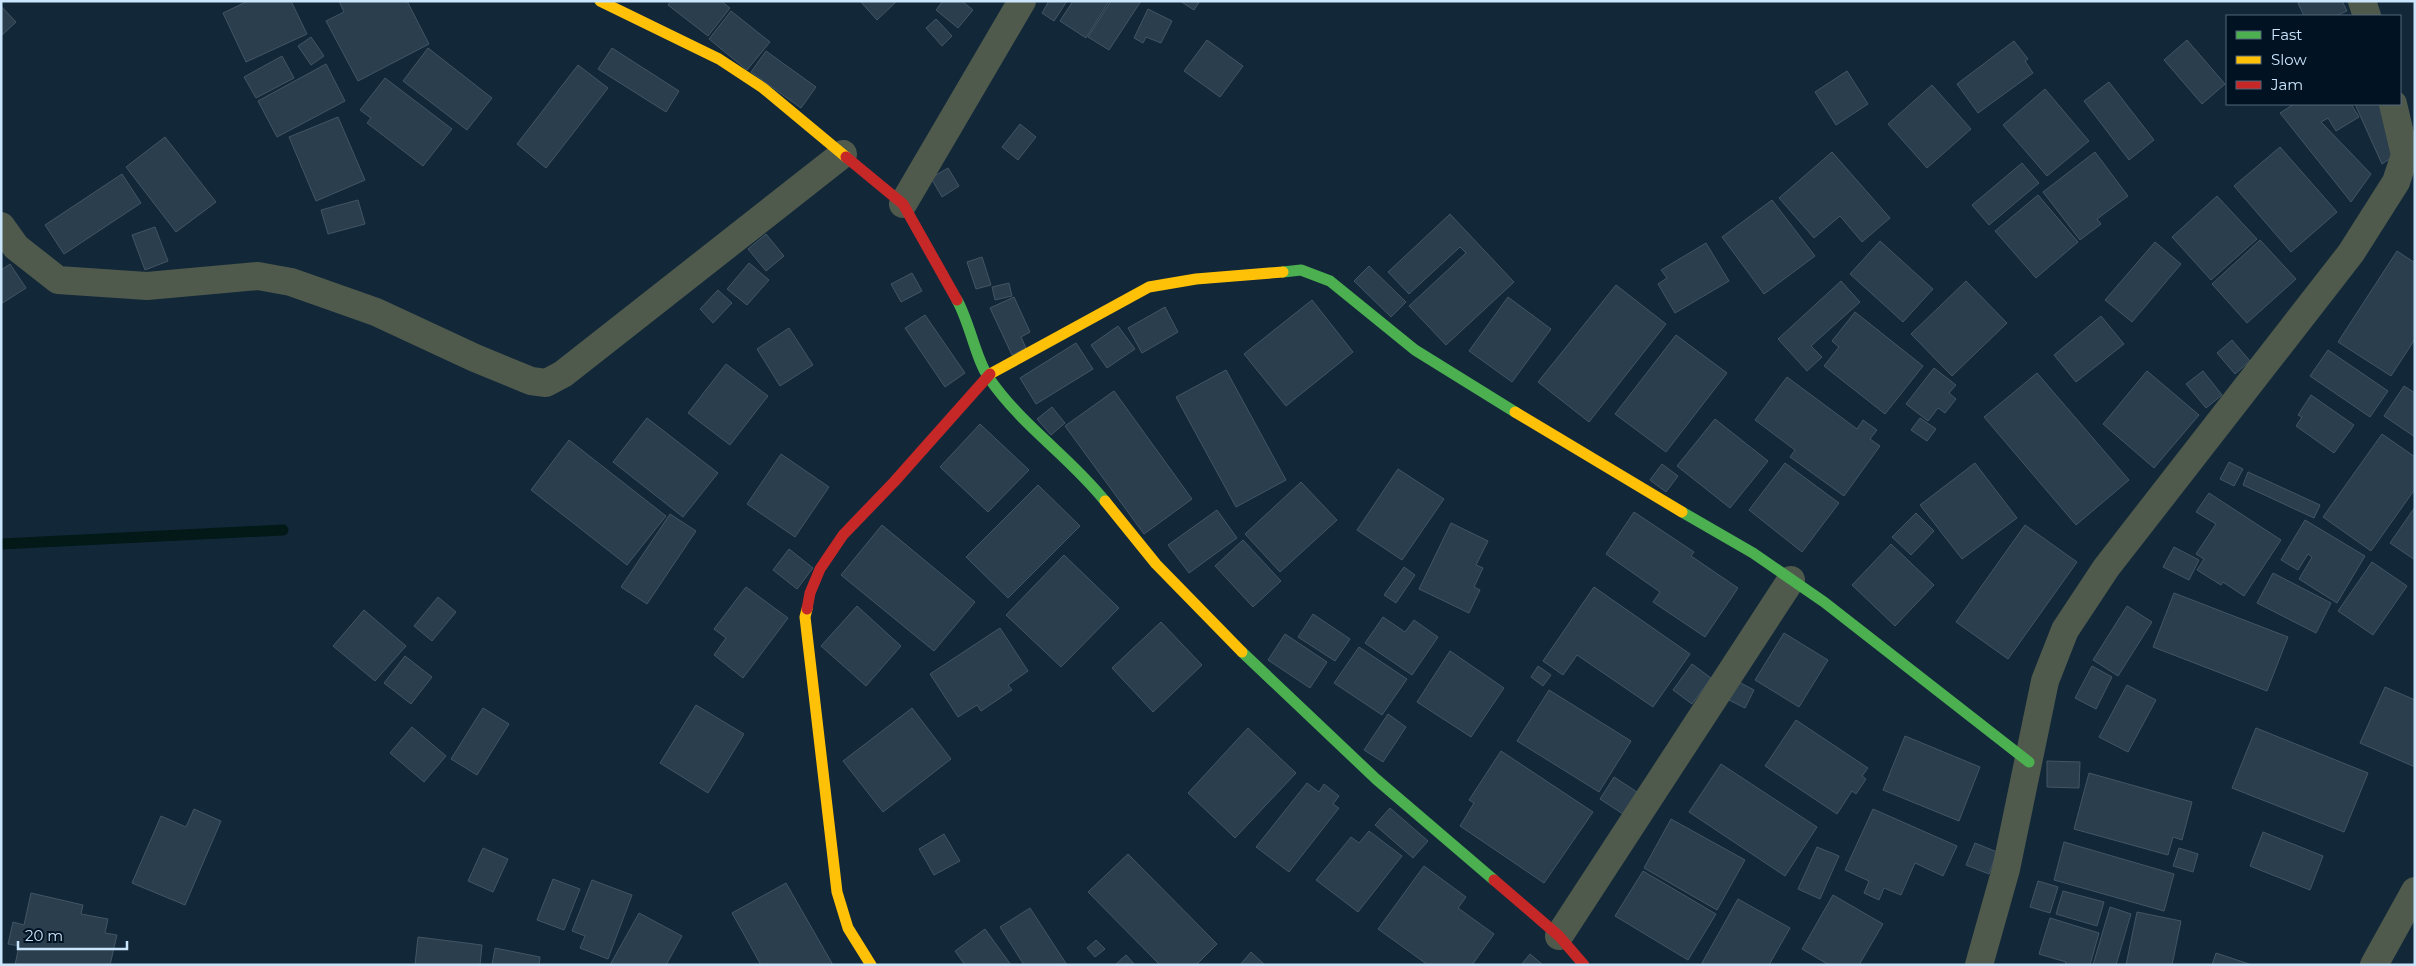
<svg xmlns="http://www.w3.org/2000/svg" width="2416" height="966" font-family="Montserrat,sans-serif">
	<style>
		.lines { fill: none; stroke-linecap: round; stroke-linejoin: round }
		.stream { stroke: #021918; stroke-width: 11 }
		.building { fill: #2a3e4d; stroke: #425565 }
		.street { stroke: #4f5a4c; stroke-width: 28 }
		.fast { stroke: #4caf50; stroke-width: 11 }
		.slow { stroke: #ffc107; stroke-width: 11 }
		.jam { stroke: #c62828; stroke-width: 11 }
	</style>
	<rect width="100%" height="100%" fill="#122839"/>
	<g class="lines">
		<path class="stream" d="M1,544L283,530"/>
	</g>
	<path class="building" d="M248,1H291L307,34L246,62L223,13Z
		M339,1H407L429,44L358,81L326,21L344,12Z
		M671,1H721L730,8L708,36L668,5Z
		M860,1H897L877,20Z
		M943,1H962L973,10L958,28L936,10Z
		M1049,1H1067L1054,21L1042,13Z
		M1073,1H1109L1086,38L1060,21Z
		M1111,1H1141L1109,50L1088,37Z
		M1180,1H1200L1194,10Z
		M2301,1H2342L2347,11L2335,16H2304L2298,3Z
		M1,6L16,22L1,36Z
		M1148,9L1172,21L1161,43L1146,37L1143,43L1134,38Z
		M731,11L770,42L747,70L709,39Z
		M936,19L952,36L942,46L926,28Z
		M311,37L324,56L311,65L298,46Z
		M1207,40L1243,66L1220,97L1184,71Z
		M2187,40L2225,84L2202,104L2164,60Z
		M2014,41L2028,59L2025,61L2033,73L1978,113L1957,84Z
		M428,48L492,98L467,130L403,81Z
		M612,48L679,91L666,112L598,69Z
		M766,51L816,87L801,108L751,72Z
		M282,56L294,78L256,98L244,77Z
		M326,64L345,101L277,137L258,101Z
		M578,65L608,88L546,168L517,144Z
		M1847,71L1868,104L1836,125L1815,92Z
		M385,78L452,129L423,166L367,123L371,118L360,110Z
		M2109,82L2154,140L2129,160L2084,101Z
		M1932,85L1971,129L1927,168L1888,124Z
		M2045,89L2089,141L2047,176L2003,125Z
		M2294,104H2351L2359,117L2336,131L2328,118L2321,122L2371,174L2351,202L2280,113Z
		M2355,104H2382L2397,154L2382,164Z
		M338,117L365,180L316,201L289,137Z
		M1020,124L1036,137L1018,160L1002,147Z
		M165,137L216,202L176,232L126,167Z
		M2280,147L2337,212L2291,252L2234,186Z
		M1832,152L1890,218L1862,242L1840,216L1814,238L1779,198Z
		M2095,152L2128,196L2097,219L2101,224L2080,240L2043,192Z
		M2022,163L2039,183L1989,225L1972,205Z
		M948,168L959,186L942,197L931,178Z
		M122,174L141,203L64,254L45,225Z
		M2038,195L2078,242L2036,278L1995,231Z
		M2217,196L2257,239L2211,280L2172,237Z
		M358,200L365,224L328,234L321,210Z
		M1772,200L1815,256L1764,294L1722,237Z
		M1450,214L1514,282L1446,345L1409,306L1466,253L1460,247L1409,294L1388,272Z
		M155,227L168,261L145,270L132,235Z
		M766,234L784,256L766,271L748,249Z
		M2260,240L2296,279L2247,323L2212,284Z
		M1880,241L1933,289L1903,322L1850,274Z
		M2155,242L2181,264L2132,322L2105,300Z
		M1706,243L1729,281L1675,313L1658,284L1667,278L1661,270Z
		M2397,251L2415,263V339L2391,376L2338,342Z
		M982,257L991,285L976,289L967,262Z
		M749,263L769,280L747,305L727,289Z
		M10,264L26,288L1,304V270Z
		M1369,266L1406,302L1391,317L1354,281Z
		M912,273L922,291L901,302L891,284Z
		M1841,281L1860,302L1811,346L1822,357L1807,371L1778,339Z
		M1966,281L2007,323L1952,376L1911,334Z
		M1009,283L1012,296L995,300L992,287Z
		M1616,285L1666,324L1589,422L1538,382Z
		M718,290L732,303L713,323L700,309Z
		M1014,297L1030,332L1021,337L1026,348L1012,355L990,308Z
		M1508,297L1551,329L1512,382L1469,351Z
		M1312,300L1353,352L1286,406L1244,354Z
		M1165,307L1178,332L1142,353L1128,328Z
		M1855,312L1923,366L1885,414L1824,366L1839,347L1832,341Z
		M925,315L965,373L945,387L905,328Z
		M2101,316L2124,344L2076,382L2054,355Z
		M1118,326L1135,349L1107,368L1091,345Z
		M789,328L813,365L780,386L757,349Z
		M1676,335L1727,373L1666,452L1615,414Z
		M2232,340L2250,361L2235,374L2217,353Z
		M1076,343L1093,369L1036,404L1020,378Z
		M2328,350L2388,391L2370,417L2310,376Z
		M726,364L768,396L730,445L688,413Z
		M1934,368L1956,385L1949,393L1956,399L1945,413L1938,408L1928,421L1906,404Z
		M1226,370L1286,480L1236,507L1176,397Z
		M2147,371L2199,415L2154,468L2103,424Z
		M2203,371L2222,395L2206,408L2186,384Z
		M2037,373L2129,480L2076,525L1984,417Z
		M1787,377L1857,429L1863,420L1877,430L1870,439L1880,446L1844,496L1790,457L1795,450L1755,420Z
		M2404,386L2415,393V437L2384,416Z
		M1114,391L1192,499L1144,534L1065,426Z
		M2311,395L2354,425L2334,453L2296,426L2302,417L2298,415Z
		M1052,407L1065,423L1051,435L1037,419Z
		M647,418L718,473L683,517L613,462Z
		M1920,418L1936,429L1927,441L1911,430Z
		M1715,419L1768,461L1730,508L1677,466Z
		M980,424L1029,470L988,512L940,467Z
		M2382,434L2415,457V489L2371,551L2323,517Z
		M569,440L666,516L627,565L531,490Z
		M781,454L829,487L795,537L747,504Z
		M2229,462L2243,469L2234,486L2220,479Z
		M1785,463L1839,503L1802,552L1749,510Z
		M1975,463L2017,518L1962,559L1920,505Z
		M1662,464L1678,476L1666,492L1650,480Z
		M1398,469L1444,499L1402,560L1357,530Z
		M2248,472L2320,505L2314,518L2243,485Z
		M1301,482L1337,520L1280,572L1245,534Z
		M1038,485L1080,526L1008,598L966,557Z
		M2209,493L2281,540L2244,596L2223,582L2221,585L2197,570L2204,559L2196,554L2216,524L2196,512Z
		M2415,507V560L2390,543Z
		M1217,510L1237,538L1189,573L1168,545Z
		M1634,512L1694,552L1691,556L1738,588L1705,637L1653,602L1660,592L1606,554Z
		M1916,513L1934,531L1911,555L1892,537Z
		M670,514L696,531L647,604L621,587Z
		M2305,520L2365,556L2337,603L2299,579L2312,557L2308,554L2298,570L2281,560Z
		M1451,523L1488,541L1476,565L1483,568L1474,587L1480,590L1469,613L1419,589Z
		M882,525L975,602L934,651L841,575Z
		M2025,525L2077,562L2008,659L1956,622Z
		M1243,540L1281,581L1253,607L1215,566Z
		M1891,544L1934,585L1895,626L1852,585Z
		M2174,547L2199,560L2189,580L2163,567Z
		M789,549L813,568L797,589L773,570Z
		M1064,555L1119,608L1061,667L1006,615Z
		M2372,562L2407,586L2373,635L2338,611Z
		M1404,567L1415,575L1396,603L1384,595Z
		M2273,573L2331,603L2316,633L2257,603Z
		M746,587L788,618L743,678L714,655L726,638L714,629Z
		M1594,587L1690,654L1653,707L1577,655L1563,675L1543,661Z
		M2174,593L2288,637L2267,691L2153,647Z
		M438,597L456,612L432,641L414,626Z
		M857,606L901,646L866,686L821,646Z
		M2127,606L2152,622L2118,676L2093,660Z
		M364,610L406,646L375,681L333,646Z
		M1313,614L1350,639L1335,661L1298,637Z
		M1383,617L1405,632L1414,620L1438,637L1412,675L1365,643Z
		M1161,622L1202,665L1153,712L1112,668Z
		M1000,628L1028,671L1008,685L1012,690L981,711L977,705L958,717L930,674Z
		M1784,633L1828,660L1799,707L1755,680Z
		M1285,634L1327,662L1310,688L1268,660Z
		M1359,647L1407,679L1382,715L1334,683Z
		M1450,651L1504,688L1471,737L1417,702Z
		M405,656L432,677L411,704L384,683Z
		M1692,664L1711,678L1692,704L1673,690Z
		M1538,666L1551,675L1543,686L1531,677Z
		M2092,666L2112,677L2096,709L2075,698Z
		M1737,681L1754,690L1745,708L1727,699Z
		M2127,685L2156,700L2128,752L2099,737Z
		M2385,687L2415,700V767L2360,743Z
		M1549,690L1631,741L1599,792L1517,741Z
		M696,705L744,734L708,793L660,763Z
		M483,708L509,724L477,775L451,759Z
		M912,708L951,759L883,812L843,761Z
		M1388,714L1406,727L1383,762L1364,750Z
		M1796,720L1868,768L1862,776L1866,779L1856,794L1852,791L1837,814L1765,766Z
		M412,727L446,756L424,782L390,753Z
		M1248,728L1296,773L1235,838L1188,793Z
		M2256,728L2368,773L2344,832L2232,788Z
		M1905,736L1980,767L1959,821L1883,790Z
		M1501,751L1593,812L1544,883L1460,826L1474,803L1469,800Z
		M2047,761L2080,762L2079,788L2047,787Z
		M1721,764L1817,827L1785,876L1689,812Z
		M2089,773L2192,802L2182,840L2173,837L2168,855L2074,829Z
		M1614,777L1637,792L1623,814L1600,799Z
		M1307,783L1319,792L1324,784L1339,796L1333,804L1339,808L1289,872L1256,847Z
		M1390,808L1428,841L1413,858L1375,825Z
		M194,809L221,821L185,905L132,883L161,816L186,827Z
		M1873,809L1957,846L1943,876L1915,863L1901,895L1884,888L1879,900L1864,893L1869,881L1845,870Z
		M1671,819L1745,860L1717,910L1644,868Z
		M1369,831L1402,856L1358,912L1316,880L1351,837L1359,843Z
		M2263,832L2323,856L2310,890L2250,866Z
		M944,834L960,861L934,875L919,849Z
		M2064,842L2174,874L2164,911L2054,880Z
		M1975,843L1997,852L1989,874L1966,865Z
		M1817,847L1839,856L1820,899L1798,889Z
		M483,848L508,859L493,892L468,881Z
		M2179,848L2198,854L2193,872L2173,866Z
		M1128,854L1217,944L1196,965H1160L1088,892Z
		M1424,866L1466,897L1458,908L1494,934L1472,965H1428L1378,929Z
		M1643,871L1716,914L1688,960L1615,916Z
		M553,879L580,889L564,930L537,920Z
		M592,880L632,895L608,959L580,948L585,936L572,931Z
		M2038,881L2058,887L2050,913L2030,907Z
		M786,883L833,965H761L732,913Z
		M2063,891L2104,902L2097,926L2056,914Z
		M31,893L83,905L81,914L108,919L105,933L117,935L110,965H15L19,946L8,944L13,922L24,925Z
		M1833,895L1883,924L1859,965H1829L1802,949Z
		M1738,899L1790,928L1769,965H1705L1702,963Z
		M2110,907L2131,914L2116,965H2093Z
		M1030,908L1067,965H1024L1000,927Z
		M2137,912L2181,921L2172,965H2126Z
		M639,913L682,936L666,965H610Z
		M2050,918L2099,933L2090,965H2065L2066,962L2039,954Z
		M985,929L1011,965H965L955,951Z
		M418,937L482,945L480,965H415Z
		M1096,940L1105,949L1095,957L1087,948Z
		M495,948L540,957L539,965H492Z
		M1251,952L1265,965H1240Z
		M2216,953L2252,965H2212Z
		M1530,954L1543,965H1521Z
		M1126,955L1135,965H1115Z"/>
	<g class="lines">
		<path class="street" d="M2362,1L2367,16
			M903,204L1022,1
			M1,226L16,247L58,280L147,286L258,276L291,282L376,312L475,358L531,381L546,383L563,374L843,154
			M1559,936L1791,580
			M1979,965L2006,869L2045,681L2065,630L2106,568L2351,253L2396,182L2405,155L2393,104
			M2374,965L2415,891"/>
		<path class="fast" d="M1283,272L1301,270L1330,281L1415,350L1515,412
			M957,300C970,323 976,360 989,378C1021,425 1070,457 1105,501
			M1682,512L1753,553L1824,602L2029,762
			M1242,652L1376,779L1494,880"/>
		<path class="slow" d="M600,1L719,59L763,88L846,157
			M990,374L1149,287L1196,279L1283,272
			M1515,412L1682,512
			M1105,501L1156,564L1242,652
			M807,609L805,617L837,892L848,928L871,965"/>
		<path class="jam" d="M846,157L903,204L957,300
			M807,609L810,593L820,569L843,535L894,482L990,374
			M1494,880L1559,936L1584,965"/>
	</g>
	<rect width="2416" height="966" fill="none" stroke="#cbe5fc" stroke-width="5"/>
	<rect x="2226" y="15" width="175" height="90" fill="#011323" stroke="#52677a"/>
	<rect x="2236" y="31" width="25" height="8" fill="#4caf50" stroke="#52677a"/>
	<text x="2271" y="40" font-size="15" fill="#cbe5fc">Fast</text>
	<rect x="2236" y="56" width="25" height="8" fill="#ffc107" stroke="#52677a"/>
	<text x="2271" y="65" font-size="15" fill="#cbe5fc">Slow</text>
	<rect x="2236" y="81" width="25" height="8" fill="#c62828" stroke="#52677a"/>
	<text x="2271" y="90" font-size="15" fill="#cbe5fc">Jam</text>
	<path d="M18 941v8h109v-8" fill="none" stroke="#cbe5fc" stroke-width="2.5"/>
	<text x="25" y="941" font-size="15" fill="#cbe5fc" stroke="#011323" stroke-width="4" paint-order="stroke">20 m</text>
</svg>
